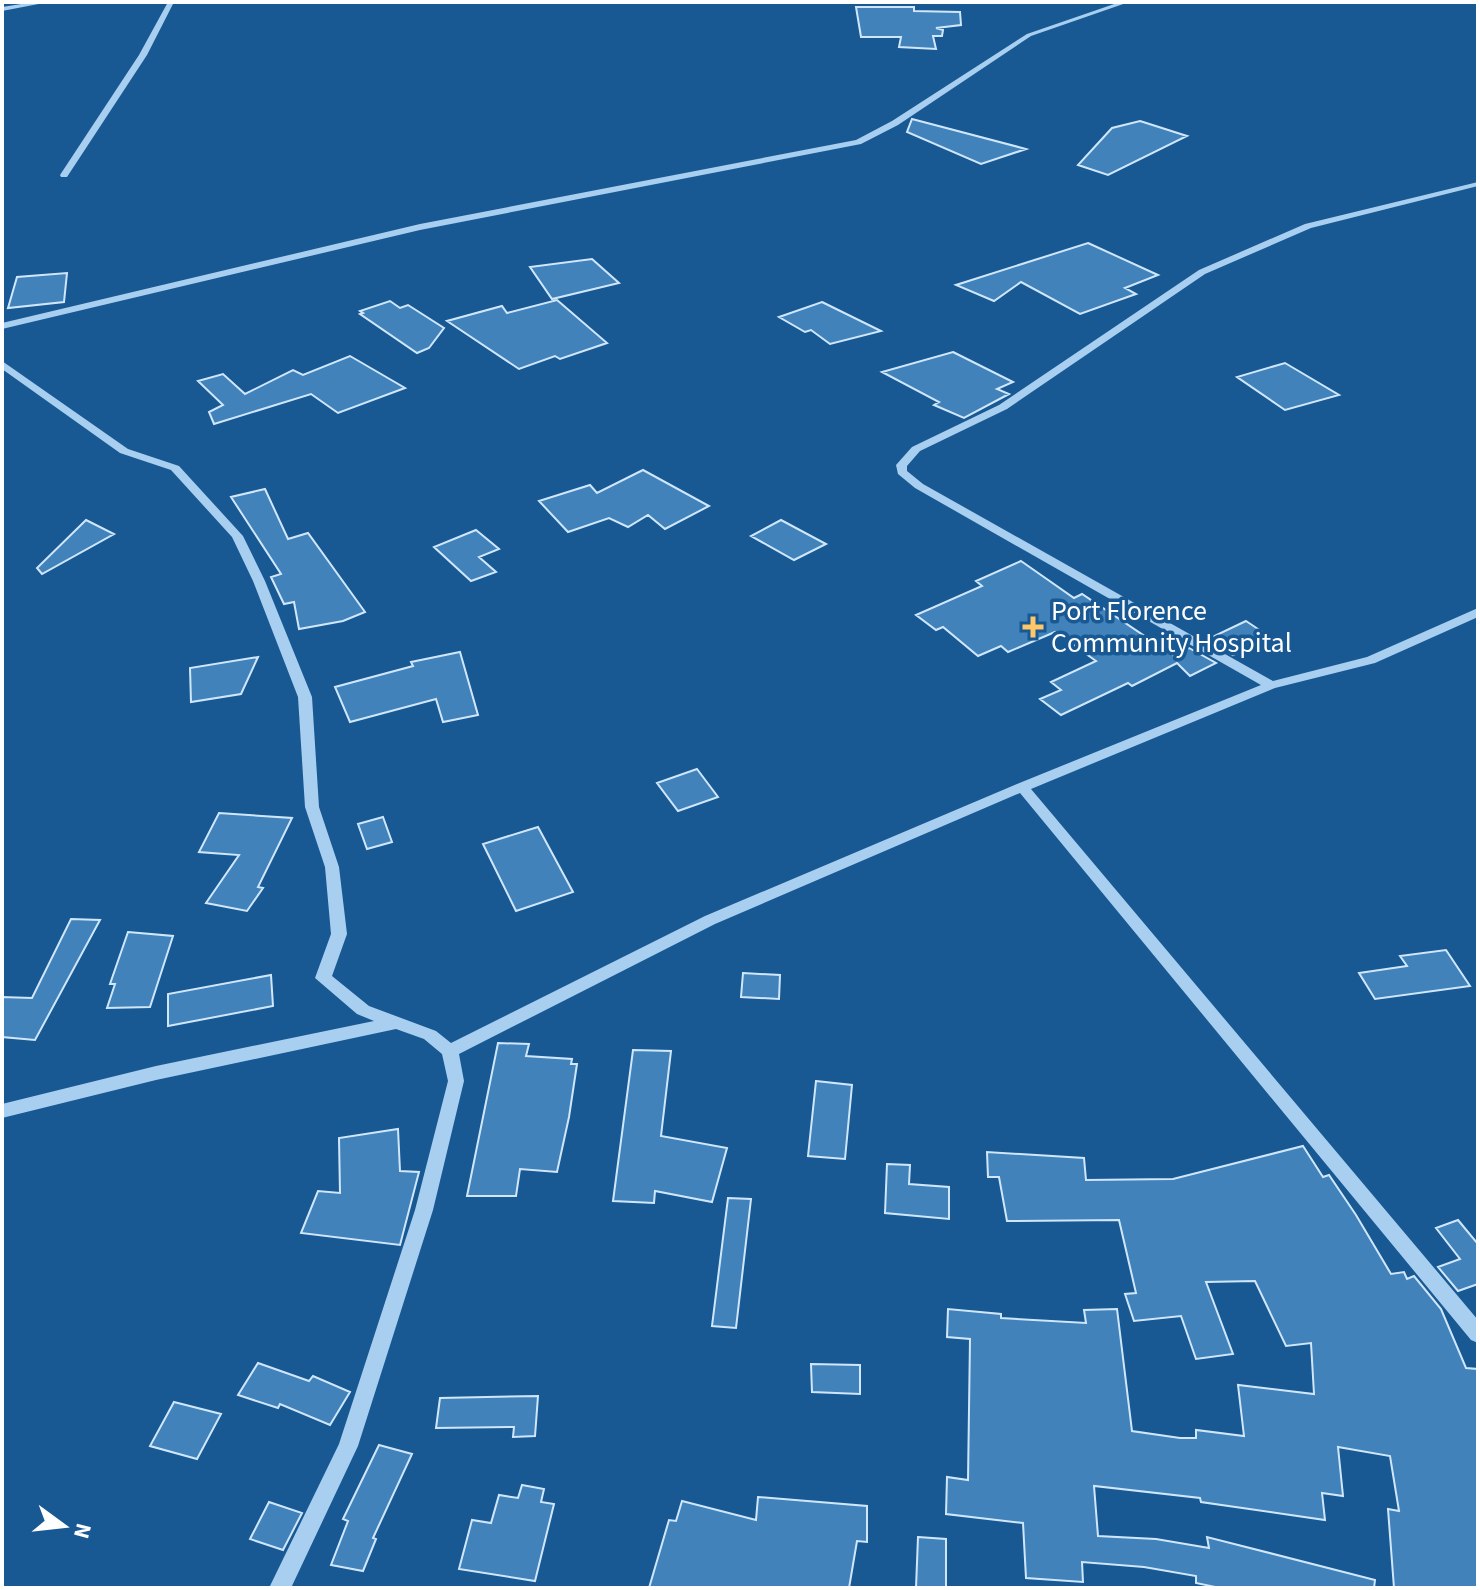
<svg xmlns="http://www.w3.org/2000/svg" width="1480" height="1590" font-family="'Source Sans 3',sans-serif">
	<style>
		.building { fill: #4182bb; stroke: #d0e7fb; stroke-width: 2 }
		.lines { fill: none; stroke-linecap: round; stroke-linejoin: round }
		.minor { fill: #a9cff0; fill-rule: evenodd }
		.poi-dot { fill: #ffc768; stroke: #185994; stroke-width: 3 }
		.labels { text-anchor: middle; dominant-baseline: central; stroke-width: 7; stroke-linejoin: round; paint-order: stroke }
		.poi-label { font-size: 28px; fill: #fff; stroke: #185994; text-anchor: start }
	</style>
	<rect width="100%" height="100%" fill="#185994"/>
	<path class="building" d="M856,7H914V11L960,12L961,25L936,28L943,30L942,36H933L936,49L899,47L901,37H861Z
		M912,119L1026,149L981,164L907,132Z
		M1140,121L1187,136L1108,175L1078,165L1112,128Z
		M1088,243L1158,275L1125,288L1136,294L1080,314L1021,282L994,301L956,285Z
		M592,259L619,283L552,299L530,267Z
		M67,273L64,302L8,308L17,277Z
		M557,300L607,343L560,359L555,356L519,369L447,321L502,306L507,313Z
		M390,301L400,308L408,305L444,328L429,348L417,353L360,314L363,313L360,311Z
		M822,302L881,331L830,344L811,330L805,332L779,317Z
		M953,352L1013,382L997,389L1009,394L964,418L934,405L939,402L882,372Z
		M350,356L405,388L338,413L311,394L214,424L209,412L223,405L198,381L223,374L245,394L293,370L303,375Z
		M1285,363L1339,395L1285,410L1237,377Z
		M643,470L709,506L665,529L648,515L628,527L609,518L568,532L539,501L590,485L597,493Z
		M265,489L288,539L308,533L365,612L343,621L299,629L294,602L284,604L271,577L281,574L231,497Z
		M86,520L114,534L42,574L37,568Z
		M781,520L826,544L794,560L751,536Z
		M476,530L499,549L479,557L496,572L471,581L434,547Z
		M1021,561L1074,598L1082,594L1173,655L1189,648L1216,663L1190,676L1177,663L1132,686L1128,683L1061,715L1040,699L1061,690L1051,682L1096,661L1055,632L1008,652L1001,646L978,656L943,627L936,630L916,615L982,586L976,581Z
		M1246,621L1270,637L1233,655L1206,640Z
		M460,652L478,715L443,722L436,699L350,722L335,687L413,666L411,662Z
		M258,657L241,694L191,702L190,668Z
		M697,769L718,797L678,811L657,783Z
		M219,813L292,818L258,887L263,888L247,911L206,903L239,855L199,852Z
		M383,817L392,842L367,849L358,824Z
		M538,827L573,892L516,911L483,844Z
		M71,919L100,920L35,1040L2,1037V997L32,998Z
		M128,932L173,936L150,1007L107,1008L115,984H110Z
		M1446,950L1470,986L1375,999L1359,973L1407,966L1400,956Z
		M743,973L780,975L779,999L741,997Z
		M271,975L273,1006L168,1026V994Z
		M498,1043L529,1044L526,1056L572,1059L571,1064H577L569,1117L557,1172L520,1169L516,1196H467Z
		M633,1050L671,1051L661,1136L727,1148L712,1202L655,1191L654,1203L613,1201Z
		M816,1081L852,1085L845,1159L808,1156Z
		M398,1129L400,1171L419,1172L400,1245L301,1233L318,1191L340,1193L339,1138Z
		M1303,1146L1323,1177L1329,1175L1356,1215L1391,1274L1404,1272L1407,1279L1414,1276L1441,1309L1466,1368L1478,1369V1588H1394L1388,1509L1399,1511L1390,1456L1338,1447L1343,1496L1322,1493L1325,1520L1201,1502L1200,1498L1094,1486L1098,1536L1156,1539L1209,1548L1207,1537L1375,1580L1374,1588H1220L1196,1583V1576L1144,1567L1082,1562L1083,1582L1026,1578L1023,1523L946,1514L947,1477L968,1480L970,1339L947,1337L948,1309L1001,1314V1318L1086,1323L1084,1310L1117,1309L1132,1431L1180,1438H1196V1430L1244,1436L1238,1385L1314,1394L1311,1343L1286,1346L1255,1281L1206,1282L1233,1354L1196,1359L1181,1316L1134,1321L1125,1294L1136,1293L1119,1220L1007,1221L999,1177H988L987,1152L1084,1158L1086,1180L1173,1179Z
		M887,1164L910,1165L909,1184L949,1187V1219L885,1213Z
		M728,1198L751,1199L736,1328L712,1326Z
		M1458,1220L1478,1244V1284L1458,1291L1438,1267L1460,1259L1436,1228Z
		M258,1363L309,1381L313,1376L350,1392L330,1425L280,1404L278,1408L238,1395Z
		M811,1364L860,1365V1394L812,1392Z
		M538,1396L535,1436L513,1437L514,1427L436,1428L440,1398Z
		M174,1402L221,1414L197,1459L150,1446Z
		M379,1445L412,1454L373,1538L376,1539L363,1571L331,1565L348,1521L343,1519Z
		M522,1485L544,1489L541,1502L554,1504L535,1581L459,1569L472,1520L491,1523L499,1495L518,1498Z
		M758,1497L867,1506V1542L857,1541L849,1588H649L669,1520L676,1521L682,1501L756,1520Z
		M269,1502L302,1513L283,1550L250,1539Z
		M918,1537L946,1539V1588H916Z"/>
	<g class="lines">
		<path class="minor" d="M34,2H49L2,11V7Z
			M168,2H174L147,55L67,177H61L60,175L139,55Z
			M1120,2H1129L1031,36L898,125L861,144L420,230L2,329V323L420,224L856,140L892,121L1027,34Z
			M1478,182V186L1311,228L1205,274L1007,409L920,451L907,466V471L923,484L1273,681L1367,657L1478,608V617L1375,663L1275,688L1031,789L1478,1320V1343L1471,1340L1020,793L715,924L459,1054L464,1081L433,1210L358,1446L291,1588H269L339,1444L415,1210L448,1081L442,1054L424,1039L396,1029L156,1080L2,1118V1104L156,1066L374,1021L357,1014L315,978L331,934L325,867L305,807L298,697L253,581L232,537L171,470L120,453L2,369V361L128,449L179,466L243,536L265,581L312,697L319,807L339,867L347,934L332,976L369,1006L436,1031L451,1043L705,916L1017,784L1261,685L915,488L898,474L896,465L912,447L999,405L1199,270L1305,224Z"/>
	</g>
	<path class="poi-dot" d="M1029 615h8v8h8v8h-8v8h-8v-8h-8v-8h8z"/>
	<g class="labels">
		<g class="poi-label">
			<text x="1051" y="611">Port Florence<tspan x="1051" dy="32">Community Hospital</tspan></text>
		</g>
	</g>
	<rect width="1480" height="1590" fill="none" stroke="#ffffff" stroke-width="8"/>
	<g transform="translate(64 1526) rotate(105)" stroke="#185994" stroke-width="6" paint-order="stroke">
	<path d="M0-6L14 30L0 20L-14 30Z" fill="#ffffff"/>
	<text y="-12" font-size="22" font-weight="bold" text-anchor="middle" fill="#ffffff">N</text>
	</g>
</svg>
